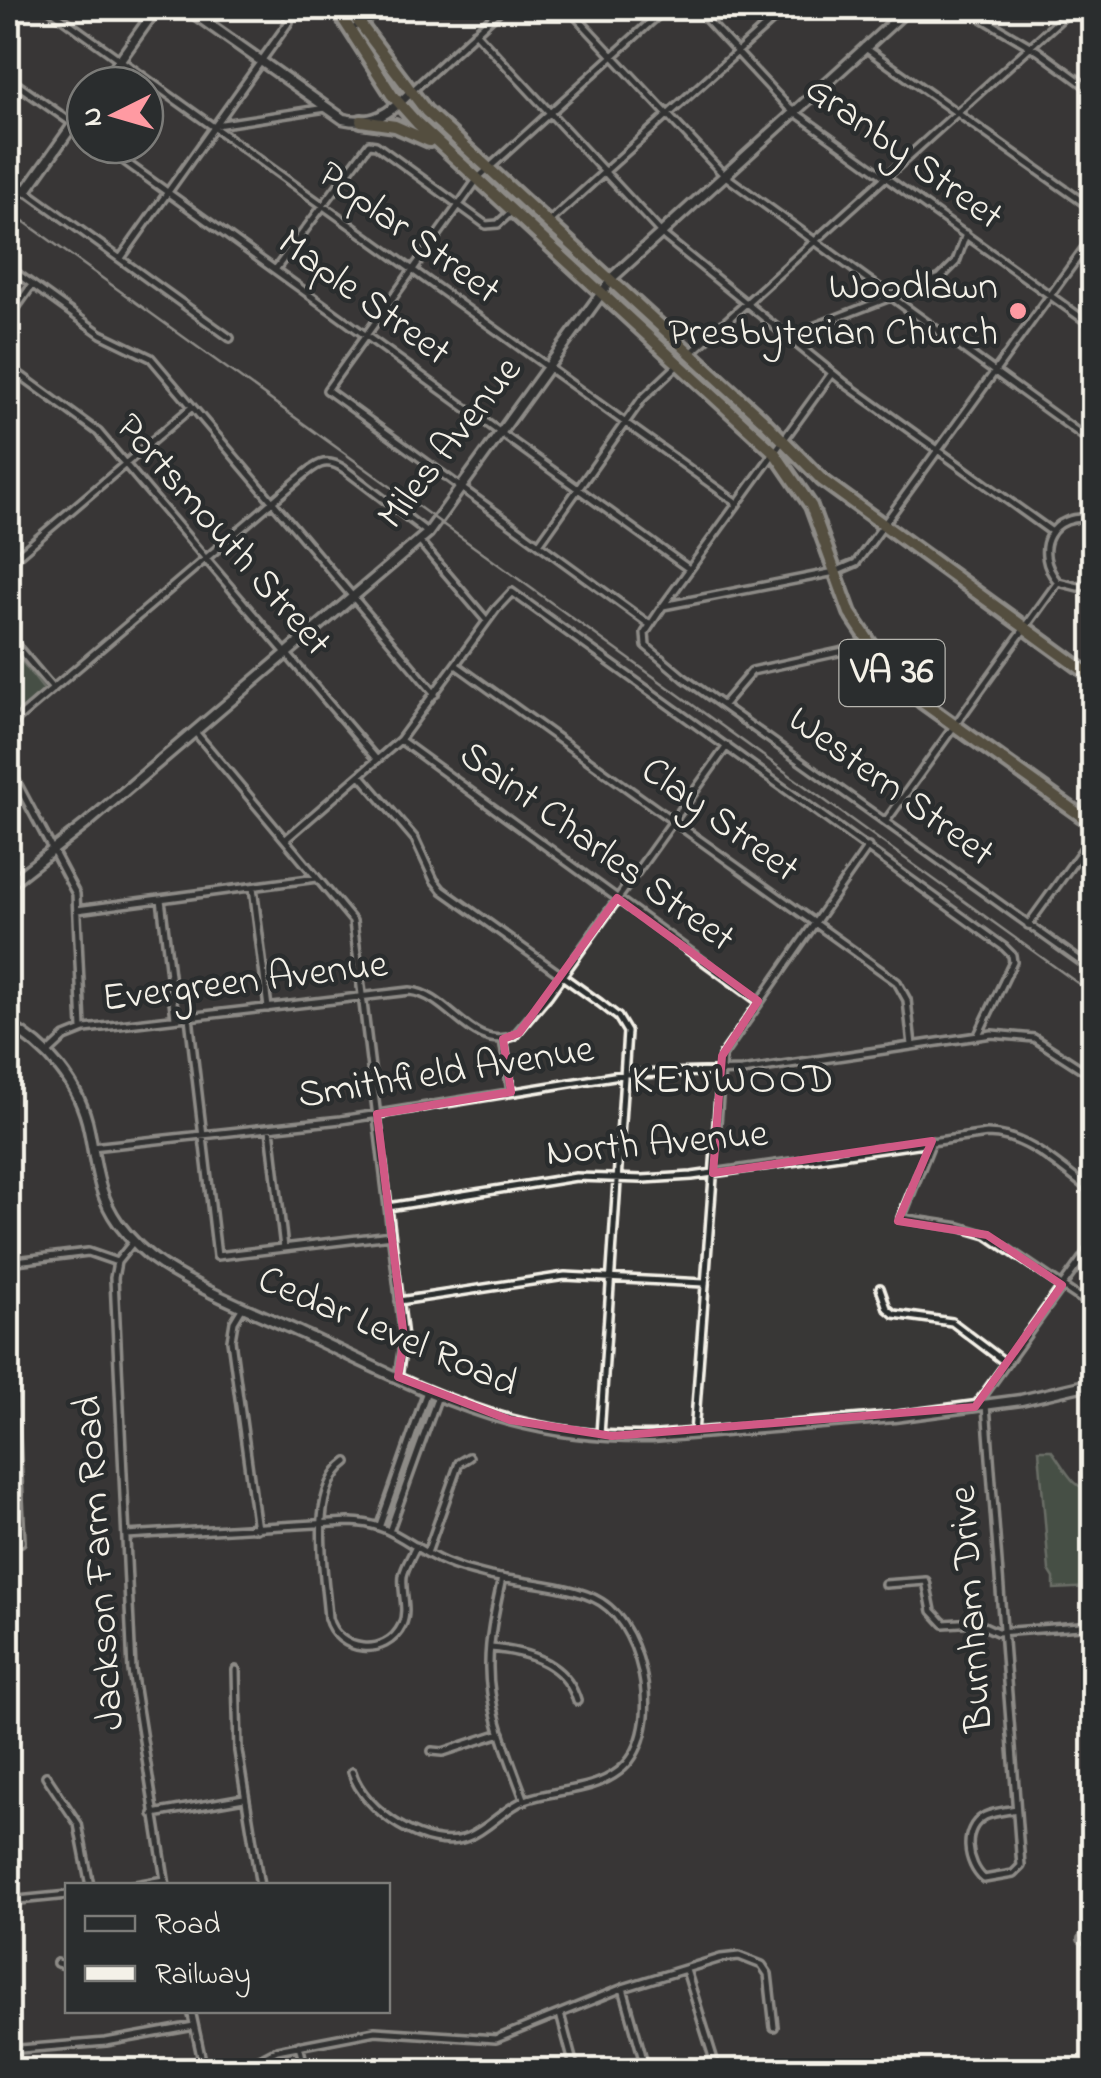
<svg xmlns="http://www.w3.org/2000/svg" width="1101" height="2078" font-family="'Indie Flower',sans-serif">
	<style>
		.green { fill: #596e59; stroke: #a6b0a0; stroke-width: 2.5 }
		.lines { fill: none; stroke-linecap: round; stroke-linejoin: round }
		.minor-casing { stroke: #f4f1e8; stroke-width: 12 }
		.tertiary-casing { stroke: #f4f1e8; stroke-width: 15 }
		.secondary-casing { stroke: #f4f1e8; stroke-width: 15 }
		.trunk-casing { stroke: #f4f1e8; stroke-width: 18 }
		.minor { stroke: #2a2d2e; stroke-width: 5 }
		.tertiary { stroke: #2a2d2e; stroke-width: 8 }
		.secondary { stroke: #2a2d2e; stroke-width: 8 }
		.trunk { stroke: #746b4b; stroke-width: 10 }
		.rail { stroke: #f4f1e8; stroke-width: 2.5 }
		.marked { fill: none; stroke: #d15985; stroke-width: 8; stroke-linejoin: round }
		.poi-dot { fill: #ff9aa2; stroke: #2a2d2e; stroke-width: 4 }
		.labels { text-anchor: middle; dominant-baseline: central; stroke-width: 9; stroke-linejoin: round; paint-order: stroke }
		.shield { fill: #2a2d2e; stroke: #b7b6b0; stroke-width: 2.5 }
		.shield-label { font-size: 38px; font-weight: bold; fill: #f4f1e8 }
		.street-label { font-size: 40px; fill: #f4f1e8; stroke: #2a2d2e }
		.poi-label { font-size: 40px; fill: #f4f1e8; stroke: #2a2d2e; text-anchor: end }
		.neighbourhood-label { font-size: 42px; letter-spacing: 2.5px; fill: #f4f1e8; stroke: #2a2d2e }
	</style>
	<rect width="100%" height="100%" fill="#383736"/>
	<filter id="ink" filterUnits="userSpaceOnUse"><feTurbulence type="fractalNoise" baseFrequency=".01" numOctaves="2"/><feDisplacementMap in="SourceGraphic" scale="20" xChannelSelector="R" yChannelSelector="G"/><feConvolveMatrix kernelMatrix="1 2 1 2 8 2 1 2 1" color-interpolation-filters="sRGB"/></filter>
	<g filter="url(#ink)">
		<path class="green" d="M8,644L44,690L8,721Z
			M1039,1450H1051C1063,1464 1073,1492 1093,1489V1587L1054,1589V1578L1049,1570Z"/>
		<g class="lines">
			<g class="minor-casing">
				<path id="minor" d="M48,8L737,503
					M568,8L724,175L1094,444
					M696,8L789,108L1094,327
					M965,8L1038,51L1094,92
					M8,19L15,8
					M351,30L384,8
					M475,32L665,237L847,385L1052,532
					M864,47L1094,210
					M8,78L85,132
					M412,91L502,8
					M216,125L326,108
					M102,145L689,569
					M26,191L230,338
					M549,222L786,8
					M121,258L289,22L286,8
					M8,267L101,334L151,358L435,694
					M275,270L369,144L376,145L486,225L498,224L511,212
					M8,319L32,285
					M787,337L940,278L956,262L966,234
					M692,352L1073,8
					M8,366L98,432L377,760
					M832,373L663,606L645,633L646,646L684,678L1094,971
					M1094,519C1051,511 1031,550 1058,582L1078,587L1094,584
					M419,541L487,621
					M539,544L642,399L678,365
					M8,564L192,407
					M663,606L835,572L856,563L1094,235
					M650,625L327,390L479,177L666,8
					M8,636L53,689
					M456,665L897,982L907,1000L912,1045
					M723,705L752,671L848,650L867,641
					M8,727L299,479C315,465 325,456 344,469L428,533
					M195,732L353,921L404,1338L398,1377
					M400,740L758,1001
					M8,766L76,894L82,1029
					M361,776L415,839L434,880L442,890L600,1003L618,1017L627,1032L600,1435
					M886,821L1058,582
					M286,839L400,740L496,609L512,592L1004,947L1012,955L1013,962L978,1035
					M253,887L268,1008
					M161,899L175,1018
					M77,910L317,878
					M1028,925L1094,834
					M189,1017L217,1256L391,1235
					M503,1039L511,1092
					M47,1054L65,1037L85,1029L410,991C450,995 470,1052 514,1036L548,996L727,746
					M270,1129L284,1248
					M932,1141L901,1218L960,1227L987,1235L1094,1308
					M92,1147L341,1120L626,1074L742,1071L992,1034L1034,1038L1094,1077
					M388,1207L576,1177L643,1179L692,1176L987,1134C1028,1134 1062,1170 1094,1193
					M133,1242L117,1262L114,1278L132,1670L166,1886
					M8,1262L88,1252L117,1262
					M8,1272L21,1542
					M880,1288L887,1308L894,1314L952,1322L1006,1363
					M399,1301L565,1276L704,1283
					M243,1307L234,1322L231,1340L257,1529
					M977,1404L1094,1242
					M986,1405L1021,1866L1013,1874L984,1879C967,1864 961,1829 985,1816C994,1812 1006,1811 1016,1809
					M694,1434L722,1056L868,847
					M347,1462C307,1491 325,1574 328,1618C337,1652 386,1659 402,1625C409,1610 401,1592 403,1576C405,1566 412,1556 416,1546
					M380,1525L427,1391
					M390,1529L438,1396
					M126,1535L349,1522C385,1522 402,1540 432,1556C450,1566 470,1571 490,1576C521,1583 574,1585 601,1602C646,1630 665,1736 619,1771C592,1792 556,1789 525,1800C503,1809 489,1829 468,1837C428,1854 363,1810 352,1772
					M427,1553L459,1463L469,1457
					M502,1578C496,1606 489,1636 489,1664C488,1711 509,1757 525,1801
					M885,1584L926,1581L932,1611L944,1624L975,1622L997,1632L1094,1625
					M490,1648C526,1651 566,1662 577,1701
					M236,1670L238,1751L260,1886
					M432,1751L443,1752L501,1733
					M46,1776L78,1824L90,1886
					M153,1814L244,1798
					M8,1863L15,1901
					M130,1886L164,1880
					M8,1901L68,1895
					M1082,1939L1094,1938
					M57,1963L68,1966
					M686,1970L717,2070
					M623,1988L646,2070
					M191,2010L204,2070
					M560,2014L575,2070
					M299,2045L305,2070
					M8,2050L106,2042L194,2026
					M239,2070L277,2050L375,2031L496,2039L623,1988L721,1958L739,1956L762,1965L768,1974L774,2027"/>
			</g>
			<g class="tertiary-casing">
				<path id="tertiary" d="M186,8L343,119C373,126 390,113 410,93
					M102,85L157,8
					M8,178L26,191L85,108
					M8,885L86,824L428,533L614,276L909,8"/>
			</g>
			<g class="secondary-casing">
				<path id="secondary" d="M8,1025C48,1047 80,1084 89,1130C96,1163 97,1194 118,1223C130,1239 145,1254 162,1265C204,1292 253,1311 299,1332C367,1363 436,1400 509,1420C555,1432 605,1438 652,1437L894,1417L1021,1400L1094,1383"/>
			</g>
			<g class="trunk-casing">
				<path id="trunk" d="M336,8L392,95L417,123L774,452L811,506L850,613L885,665L922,702L1094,825
					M348,8L426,111L762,419L822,480L1094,678
					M361,121L395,126L429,141"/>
			</g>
			<use href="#minor" class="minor"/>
			<use href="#tertiary" class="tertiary"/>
			<use href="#secondary" class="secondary"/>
			<use href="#trunk" class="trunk"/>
			<path class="rail" d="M8,210L1094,995"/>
		</g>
	</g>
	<path d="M0 0H1101V2078H0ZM617,898L758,1001L722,1056L713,1173L932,1141L898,1221L987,1235L1062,1285L975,1407L612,1436L510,1420L398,1377L404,1338L377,1114L511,1092L503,1039L519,1033Z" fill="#383736" fill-opacity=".55" fill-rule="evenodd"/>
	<path class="marked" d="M617,898L758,1001L722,1056L713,1173L932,1141L898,1221L987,1235L1062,1285L975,1407L612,1436L510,1420L398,1377L404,1338L377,1114L511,1092L503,1039L519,1033Z"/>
	<circle class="poi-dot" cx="1018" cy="311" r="10"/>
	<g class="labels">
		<rect class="shield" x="839.5" y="640" width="105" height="66" rx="8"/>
		<g class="shield-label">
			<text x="892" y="673">VA 36</text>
		</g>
		<g class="street-label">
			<text transform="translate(903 154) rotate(36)">Granby Street</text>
			<text transform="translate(408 234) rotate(36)">Poplar Street</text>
			<text transform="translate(363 299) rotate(36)">Maple Street</text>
			<text transform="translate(451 444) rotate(-52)">Miles Avenue</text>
			<text transform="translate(222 536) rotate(49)">Portsmouth Street</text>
			<text transform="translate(890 788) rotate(36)">Western Street</text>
			<text transform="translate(719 821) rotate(36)">Clay Street</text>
			<text transform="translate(596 848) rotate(36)">Saint Charles Street</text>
			<text transform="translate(245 983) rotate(-7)">Evergreen Avenue</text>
			<text transform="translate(446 1074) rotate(-9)">Smithfield Avenue</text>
			<text transform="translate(657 1145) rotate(-5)">North Avenue</text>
			<text transform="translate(387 1333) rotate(23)">Cedar Level Road</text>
			<text transform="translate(101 1563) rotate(-94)">Jackson Farm Road</text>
			<text transform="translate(973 1609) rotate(-94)">Burnham Drive</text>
		</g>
		<g class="poi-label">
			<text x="998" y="288">Woodlawn<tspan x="998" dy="46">Presbyterian Church</tspan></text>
		</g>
		<g class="neighbourhood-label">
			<text x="734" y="1081">KENWOOD</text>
		</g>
	</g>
	<rect width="1101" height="2078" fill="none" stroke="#2a2d2e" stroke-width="40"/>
	<rect x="20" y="20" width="1061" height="2038" fill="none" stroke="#f4f1e8" stroke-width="4" filter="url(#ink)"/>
	<rect x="65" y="1883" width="325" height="130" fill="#2a2d2e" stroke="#7b7b78" stroke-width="2.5"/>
	<rect x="85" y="1916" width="50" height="15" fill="#2a2d2e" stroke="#7b7b78" stroke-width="2.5"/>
	<text x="155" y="1933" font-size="30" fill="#f4f1e8">Road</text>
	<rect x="85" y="1966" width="50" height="15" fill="#f4f1e8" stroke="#7b7b78" stroke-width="2.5"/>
	<text x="155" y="1983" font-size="30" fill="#f4f1e8">Railway</text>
	<g transform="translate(115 115) rotate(265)"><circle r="48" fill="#2a2d2e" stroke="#7b7b78" stroke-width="2.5"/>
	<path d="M0-8L18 38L0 25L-18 38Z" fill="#ff9aa2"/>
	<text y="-15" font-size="28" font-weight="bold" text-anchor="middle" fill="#f4f1e8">N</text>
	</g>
</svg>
